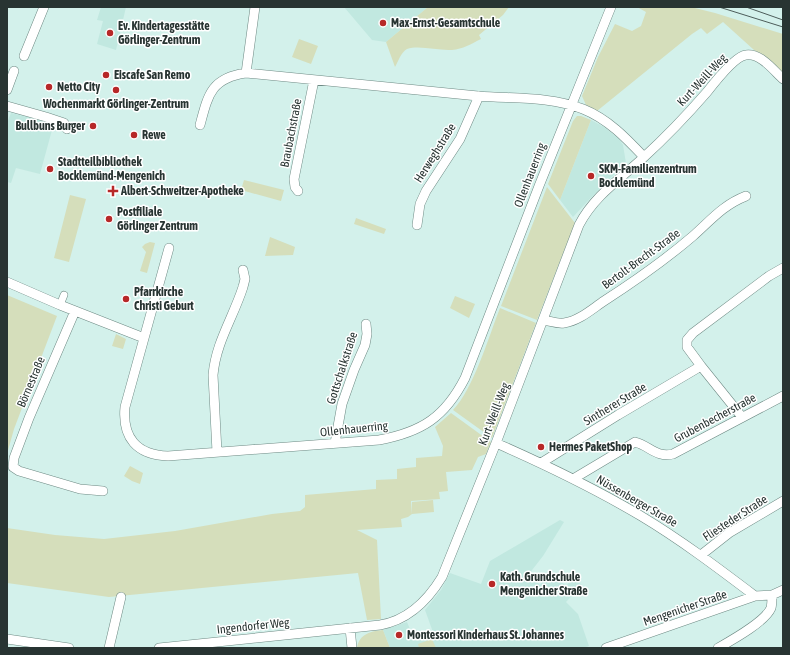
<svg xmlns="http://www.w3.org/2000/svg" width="790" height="655" font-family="'Asap Condensed',sans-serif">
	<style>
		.built { fill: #c1e8e0 }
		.green { fill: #d5debb }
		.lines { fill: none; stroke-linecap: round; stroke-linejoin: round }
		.pedestrian-casing { stroke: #6e8a84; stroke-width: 8 }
		.minor-casing { stroke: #6e8a84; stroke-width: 10 }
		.pedestrian { stroke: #fff; stroke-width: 7 }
		.minor { stroke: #fff; stroke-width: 9 }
		.tram { stroke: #4d5d5a; stroke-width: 1 }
		.poi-dot { fill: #b72828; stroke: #fff; stroke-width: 1.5 }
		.labels { text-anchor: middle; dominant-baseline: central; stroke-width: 3; stroke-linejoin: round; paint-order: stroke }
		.poi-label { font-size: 12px; font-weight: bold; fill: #283432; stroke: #fff; text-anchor: start }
		.street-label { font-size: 12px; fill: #283432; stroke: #fff }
	</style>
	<rect width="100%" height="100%" fill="#d3f1eb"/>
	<path class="built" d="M101,7H126L116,50L97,44L103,21L97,20Z
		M344,7H428L386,42L372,40Z
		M11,113L40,120L46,124L52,130L40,174L16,168L11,183L7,182V123Z
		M591,120L604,127L619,139L623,145L626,163L600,188L573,217L560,200Z
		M560,520L564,522L543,556L529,574L540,585L544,580L548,583L555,576L566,586L573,578L582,585L566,602L578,614L589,646L583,648H390L383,630L407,622L415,641L434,635L425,610L441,590L450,573L481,584L490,561Z"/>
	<path class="green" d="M428,7H509L503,15L479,35L481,39C471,44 463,49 452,50C438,51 420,45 407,49C401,52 398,62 395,67L386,42Z
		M637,7H691L715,13L783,34V76L723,22L707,34L701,28L692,34L597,111L586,105L582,96L598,57L615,24L632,31L641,26L646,12Z
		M299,39L318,46L311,64L292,57Z
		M577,116H581L591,120L560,200L548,184L573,121Z
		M244,180L284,190L281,201L241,190Z
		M547,187L575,223L537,320L501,306Z
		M70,195L86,199L69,262L54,258Z
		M356,218L386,229L384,234L354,224Z
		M270,237L295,247L293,255L265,256Z
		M150,242L155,243L147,273L140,271L146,252L142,247L145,244Z
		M7,295L57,316L14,429L7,454Z
		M455,296L475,304L469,318L450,308Z
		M500,308L536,323L492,438L453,410C473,390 489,336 500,308Z
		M116,334L126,339L123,349L112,346Z
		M451,413L491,442L486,454L478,457L472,470L446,472L448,491L439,492L440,499L411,501L412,514L408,517L401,519L402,527L357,530L377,540L381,619L367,620L358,573L109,597L7,583V528L55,535L104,539L175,531L272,514L300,511L305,507V495L376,489V480L397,479V469L416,467V458L442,456L443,446L435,427Z
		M130,466L143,473L140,484L132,481L124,476Z
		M433,500L434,512L412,514V502Z
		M383,630L390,648H357C359,634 371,631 383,630Z
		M432,639L436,648H419L418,644Z"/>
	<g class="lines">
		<g class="pedestrian-casing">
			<path id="pedestrian" d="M60,305L64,295"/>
		</g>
		<g class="minor-casing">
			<path id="minor" d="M24,56L44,7
				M246,73L255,7
				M7,90L14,71
				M7,106L46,117L64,123L67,129
				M200,125C208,95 211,78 246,73C323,81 400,89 478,96C513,99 549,96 583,109C608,119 626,138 644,157
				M298,191L295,187L294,179L314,80
				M417,225L420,204L426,191L460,139L479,96
				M169,248L125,407C122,438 137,455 168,456L379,440C422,432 445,417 465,378L539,186L611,7
				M7,282L60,305L144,338
				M75,311L29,418L14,458L13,467L19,471L80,489L103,491
				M543,320C550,321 557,324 564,323C579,321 592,309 604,301C635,281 665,260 693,236C711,220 723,205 746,196
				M701,366L742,417
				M335,443L342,404L354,370L365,345L367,334L366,324
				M496,443C546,465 594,488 641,516C681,540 718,568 755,596
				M217,452L213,375C216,342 233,318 243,287L245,279L243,270
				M541,463L618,415L701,366L687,347V340L693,333L769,276L783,268
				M573,479L635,442C650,446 656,458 673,454L783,396
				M701,555L729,533L783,501
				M350,628L352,648
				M7,639L69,648
				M109,648L121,597
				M159,648L380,625C409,620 428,600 442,577L496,443L579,225C594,196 620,179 643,158C666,137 687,115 707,92C714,83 735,56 746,55C761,53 774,71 783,79
				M606,648L755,596L772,595L783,590
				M718,648C732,640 765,622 771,608C772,604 772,599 772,595"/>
		</g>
		<use href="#pedestrian" class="pedestrian"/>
		<use href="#minor" class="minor"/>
		<path class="tram" d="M719,7L783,27
			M746,7L783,20"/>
	</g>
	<g class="poi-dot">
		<circle cx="383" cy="23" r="4"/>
		<circle cx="110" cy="33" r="4"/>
		<circle cx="106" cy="75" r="4"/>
		<circle cx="49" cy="87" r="4"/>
		<circle cx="116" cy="90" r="4"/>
		<circle cx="93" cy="126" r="4"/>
		<circle cx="134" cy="135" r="4"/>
		<circle cx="50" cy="169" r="4"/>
		<circle cx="591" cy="176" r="4"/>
		<path d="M111 185h4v4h4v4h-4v4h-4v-4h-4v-4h4z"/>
		<circle cx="109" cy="219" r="4"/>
		<circle cx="126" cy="299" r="4"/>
		<circle cx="541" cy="447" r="4"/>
		<circle cx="492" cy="584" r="4"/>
		<circle cx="399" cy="635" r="4"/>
	</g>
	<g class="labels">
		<g class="poi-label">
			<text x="391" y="23">Max-Ernst-Gesamtschule</text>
			<text x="118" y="26">Ev. Kindertagesstätte<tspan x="118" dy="14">Görlinger-Zentrum</tspan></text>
			<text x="114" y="75">Eiscafe San Remo</text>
			<text x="57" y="87">Netto City</text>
			<text x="116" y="104" text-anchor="middle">Wochenmarkt Görlinger-Zentrum</text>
			<text x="85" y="126" text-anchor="end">Bullbuns Burger</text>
			<text x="142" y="135">Rewe</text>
			<text x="58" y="162">Stadtteilbibliothek<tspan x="58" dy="14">Bocklemünd-Mengenich</tspan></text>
			<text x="599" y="169">SKM-Familienzentrum<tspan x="599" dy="14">Bocklemünd</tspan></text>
			<text x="121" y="191">Albert-Schweitzer-Apotheke</text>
			<text x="117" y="212">Postfiliale<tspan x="117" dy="14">Görlinger Zentrum</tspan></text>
			<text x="134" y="292">Pfarrkirche<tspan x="134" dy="14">Christi Geburt</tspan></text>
			<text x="549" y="447">Hermes PaketShop</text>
			<text x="500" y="577">Kath. Grundschule<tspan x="500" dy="14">Mengenicher Straße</tspan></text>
			<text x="407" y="635">Montessori Kinderhaus St. Johannes</text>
		</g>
		<g class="street-label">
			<text transform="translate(702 80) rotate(-47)">Kurt-Weill-Weg</text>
			<text transform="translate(291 133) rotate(-79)">Braubachstraße</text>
			<text transform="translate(435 153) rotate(-58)">Herweghstraße</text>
			<text transform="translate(530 175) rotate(-69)">Ollenhauerring</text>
			<text transform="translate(641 259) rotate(-36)">Bertolt-Brecht-Straße</text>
			<text transform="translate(342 368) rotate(-72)">Gottschalkstraße</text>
			<text transform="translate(31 382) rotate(-67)">Börnestraße</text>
			<text transform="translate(615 404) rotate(-31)">Sintherer Straße</text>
			<text transform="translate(494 414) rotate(-69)">Kurt-Weill-Weg</text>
			<text transform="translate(715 418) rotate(-28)">Grubenbecherstraße</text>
			<text transform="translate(354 429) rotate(-6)">Ollenhauerring</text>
			<text transform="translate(637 501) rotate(30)">Nüssenberger Straße</text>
			<text transform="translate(735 518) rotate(-33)">Fliesteder Straße</text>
			<text transform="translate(685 608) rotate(-19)">Mengenicher Straße</text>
			<text transform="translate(253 626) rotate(-6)">Ingendorfer Weg</text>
		</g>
	</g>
	<rect width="790" height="655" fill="none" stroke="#283432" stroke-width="16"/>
</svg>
